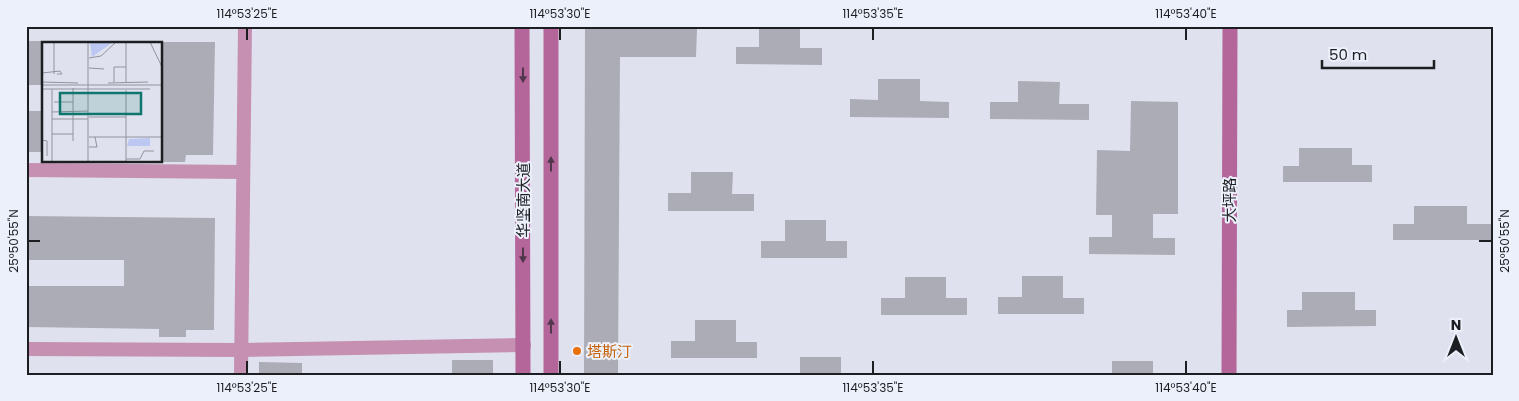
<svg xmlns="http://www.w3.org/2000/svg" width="1519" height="401" font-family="Poppins,'Noto Sans SC',sans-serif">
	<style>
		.building { fill: #acacb7 }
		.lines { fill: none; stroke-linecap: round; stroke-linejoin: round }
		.street { stroke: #c690b3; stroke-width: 14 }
		.secondary { stroke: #b4669a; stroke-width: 15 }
		.oneway { fill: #51374c }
		.ticks { fill: none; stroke: #1c1e22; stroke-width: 2 }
		.food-dot { fill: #e8710a; stroke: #ecf0fb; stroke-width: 2 }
		.labels { text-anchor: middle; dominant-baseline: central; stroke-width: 4; stroke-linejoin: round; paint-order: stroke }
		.street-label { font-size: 15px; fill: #1c1e22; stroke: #ecf0fb }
		.food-label { font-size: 15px; fill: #c56008; stroke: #ecf0fb; text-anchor: start }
		.inset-road { fill: none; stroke: #91949c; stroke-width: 1 }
		.view { fill: #0f766e; fill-opacity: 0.15; stroke: #0f766e; stroke-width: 2.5 }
		.inset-edge { fill: none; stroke: #1c1e22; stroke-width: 2.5 }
		.neatline { fill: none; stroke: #1c1e22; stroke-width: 2 }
		.ticks-label { font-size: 12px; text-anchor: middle; fill: #1c1e22 }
	</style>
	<rect width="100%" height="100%" fill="#dfe2ee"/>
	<path class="building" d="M585,26L697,29L696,57H620L618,375H584Z
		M759,26H800V48H822V65L736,64V47H759Z
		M26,41H44V85H26Z
		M161,42H215L213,155H186L185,162H161Z
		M878,79H920V101L949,102V118L850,117V99L878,100Z
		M1018,81L1060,82L1059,104H1089V120L990,119V102H1018Z
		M1131,101L1178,102V214H1153V238H1175V255L1089,254V237H1112V215H1096L1097,150L1130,151Z
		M26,111H44V152H26Z
		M1299,148H1352V165H1372V182H1283V166H1299Z
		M691,172H733L732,194H754V211H668V193H691Z
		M1414,206H1467V224H1491V240H1393V224H1414Z
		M26,216L215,218L214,330H186V337H159V329L26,327V286H124V260H26Z
		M785,220H826V241H847V258H761V241H785Z
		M1022,276H1063V298H1084V314H998V297H1022Z
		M905,277H946V298H967V315H881V298H905Z
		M1302,292H1355V310H1376V326L1287,327V310H1302Z
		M695,320H736V342H757V358H671V341H695Z
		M800,357H841V375H800Z
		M452,360H493V375H452Z
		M1112,361H1153V375H1112Z
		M259,362L302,363V375H259Z"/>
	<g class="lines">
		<path class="street" d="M26,170L243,172
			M26,349L241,350L524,345
			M241,375L245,26"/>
		<path class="secondary" d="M522,26L523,375
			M551,26V375
			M1229,375L1230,26"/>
	</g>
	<defs><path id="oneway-solid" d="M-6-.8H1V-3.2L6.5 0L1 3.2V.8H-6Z" transform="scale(1.25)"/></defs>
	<g class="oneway">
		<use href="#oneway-solid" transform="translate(523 75) rotate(90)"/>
		<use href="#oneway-solid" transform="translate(551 164) rotate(-90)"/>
		<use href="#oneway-solid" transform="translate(523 255) rotate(90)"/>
		<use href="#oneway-solid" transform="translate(551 326) rotate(-90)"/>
	</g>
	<path class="ticks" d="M247,28V40M560,28V40M873,28V40M1186,28V40M28,241H40M1479,241H1492M247,361V374M560,361V374M873,361V374M1186,361V374"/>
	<circle class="food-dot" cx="577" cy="351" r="5"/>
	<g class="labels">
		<g class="street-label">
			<text transform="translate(523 200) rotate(-90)">华坚南大道</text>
			<text transform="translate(1229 200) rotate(-90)">大坪路</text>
		</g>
		<g class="food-label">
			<text x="587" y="351">塔斯汀</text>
		</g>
	</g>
	<g transform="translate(42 42)">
		<rect width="120" height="120" fill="#dfe2ee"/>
		<path d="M48,0H71L50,15ZM108,96V104H85L87,97Z" fill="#bcc7f2"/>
		<path class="inset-road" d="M84,0V40M108,0L120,25M47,16L59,14L74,0M47,26L62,27M0,31L18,29L20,32H15M12,32V0M0,40L36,41M72,40V25H84M66,41L106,40M0,43H120M0,47H108M84,48V120M12,60H31M10,70L46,69M47,75H84M10,77H46M10,92H31M47,95H120M0,98L5,99V114M31,99V46M47,105H55L53,95M84,117H98L102,109H112M10,120V47M46,120V0"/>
		<path class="view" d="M18,51H99V72H18Z"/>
		<rect width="120" height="120" class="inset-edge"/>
	</g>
	<rect width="1519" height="401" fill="none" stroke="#ecf0fb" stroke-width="55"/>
	<g transform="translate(1456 338)" stroke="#ecf0fb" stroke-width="4" paint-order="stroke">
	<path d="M0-4L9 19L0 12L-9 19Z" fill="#1c1e22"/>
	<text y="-8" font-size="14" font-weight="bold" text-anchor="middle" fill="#1c1e22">N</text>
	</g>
	<path d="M1322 60v8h112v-8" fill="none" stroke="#1c1e22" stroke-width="2.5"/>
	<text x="1329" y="60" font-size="15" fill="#1c1e22" stroke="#ecf0fb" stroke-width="4" paint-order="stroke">50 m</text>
	<rect x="28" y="28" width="1464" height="346" class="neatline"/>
	<g class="ticks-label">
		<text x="247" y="18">114°53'25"E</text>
		<text x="560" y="18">114°53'30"E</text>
		<text x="873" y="18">114°53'35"E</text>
		<text x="1186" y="18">114°53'40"E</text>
		<text transform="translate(14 241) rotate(-90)" y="4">25°50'55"N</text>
		<text transform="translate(1505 241) rotate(-90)" y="4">25°50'55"N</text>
		<text x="247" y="392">114°53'25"E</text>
		<text x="560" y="392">114°53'30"E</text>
		<text x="873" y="392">114°53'35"E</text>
		<text x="1186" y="392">114°53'40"E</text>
	</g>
</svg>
